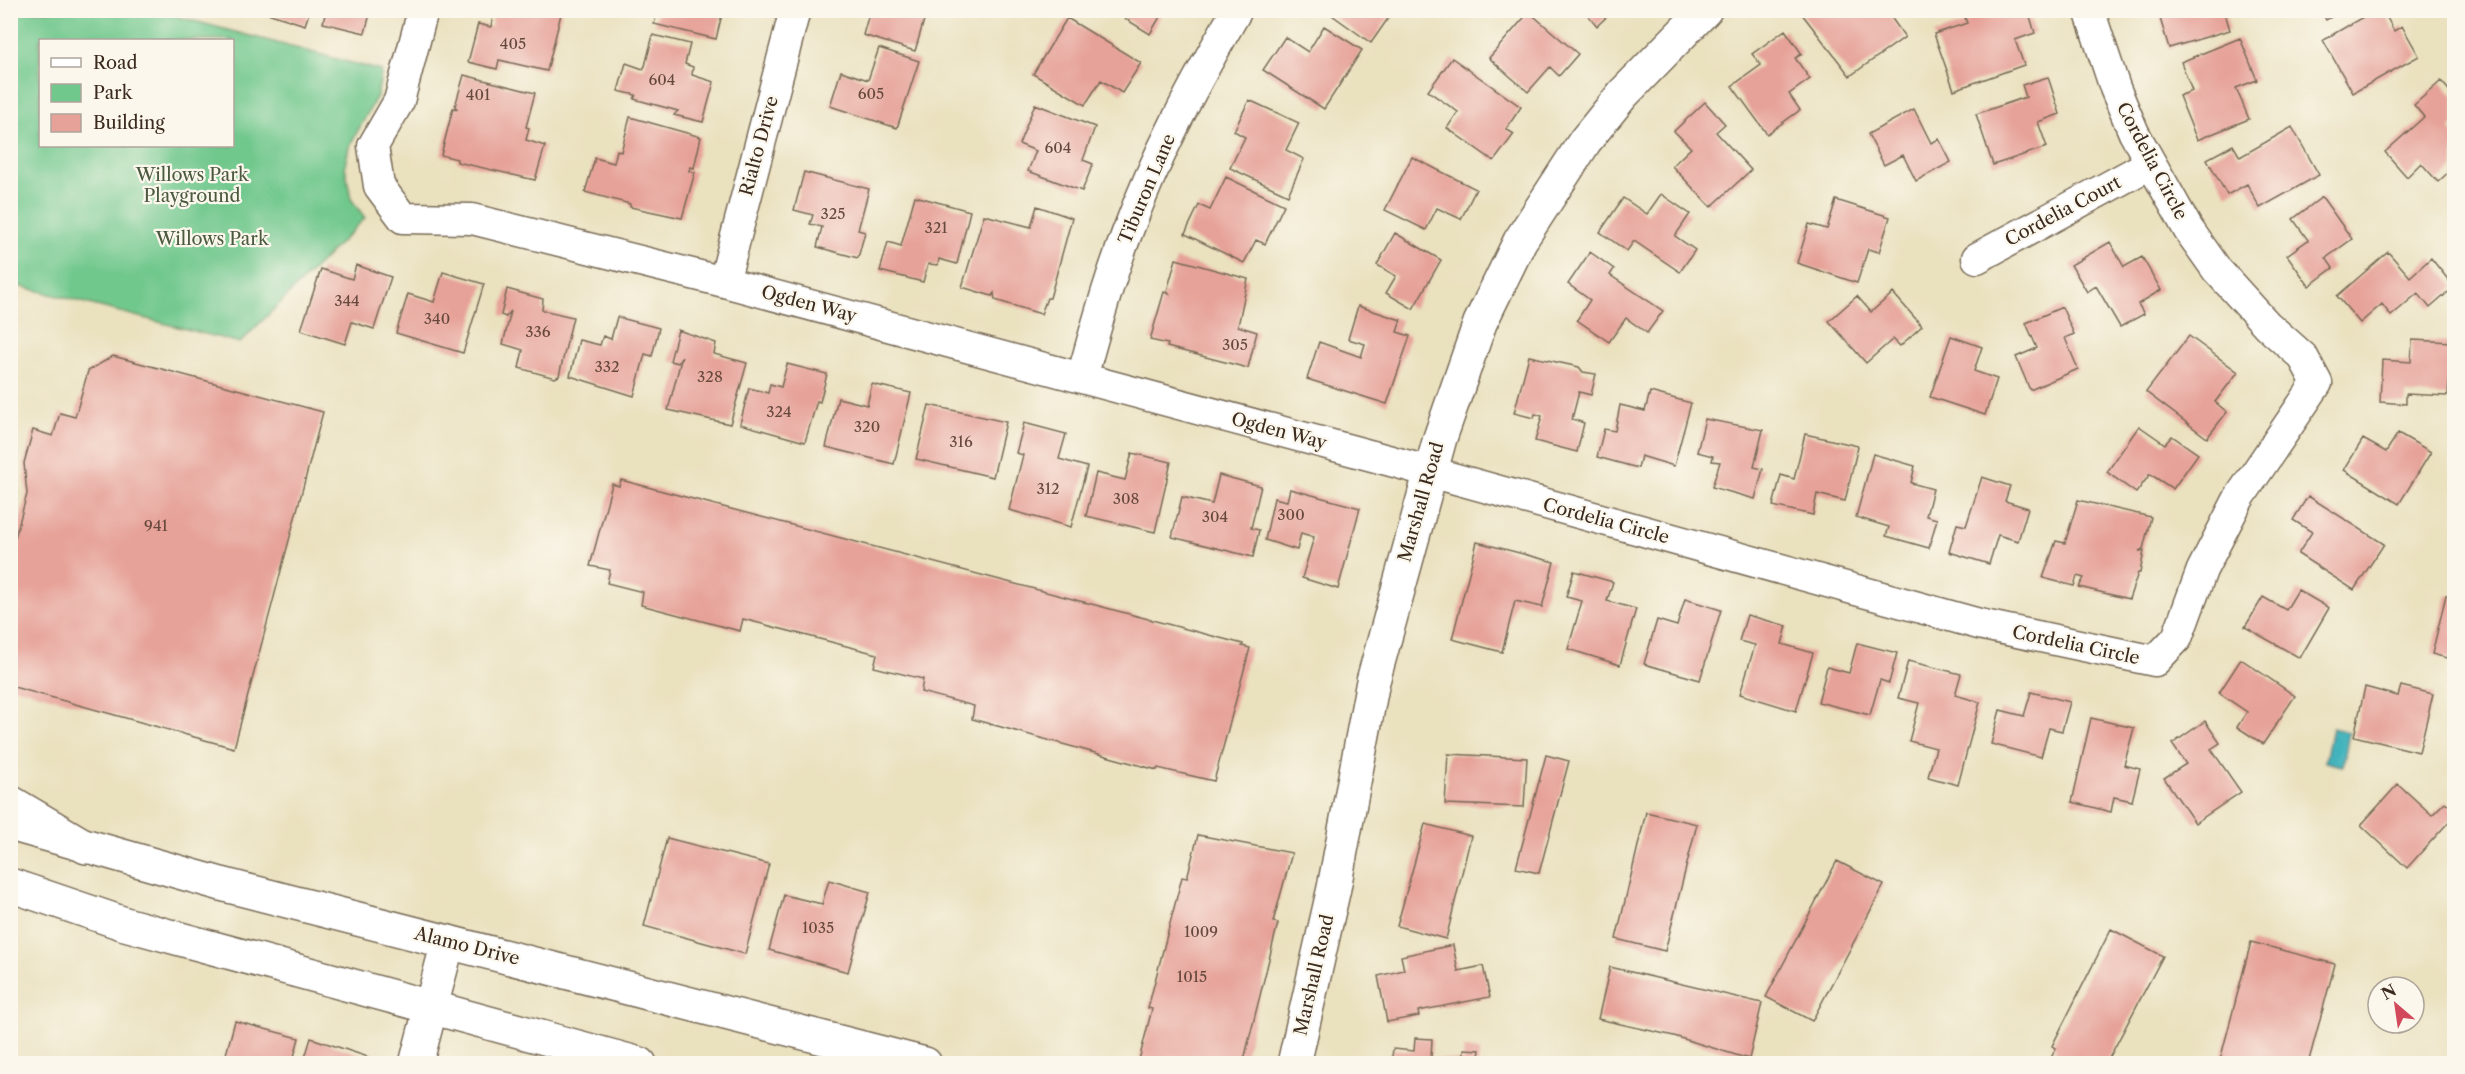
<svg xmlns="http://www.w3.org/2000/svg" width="2465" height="1074" font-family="'Libre Caslon Text',serif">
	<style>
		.green { fill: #71c88d; stroke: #567956; stroke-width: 1.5; fill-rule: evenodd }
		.water { fill: #43b3bc; stroke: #3f6e6d; stroke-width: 1.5 }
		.building { fill: #e6a198 }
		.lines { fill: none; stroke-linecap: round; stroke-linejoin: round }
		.minor-casing { stroke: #786a56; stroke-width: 33 }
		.tertiary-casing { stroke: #786a56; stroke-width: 36 }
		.secondary-casing { stroke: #786a56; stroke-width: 36 }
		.motorway-casing { stroke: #786a56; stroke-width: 36 }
		.minor { stroke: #fff; stroke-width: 30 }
		.tertiary { stroke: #fff; stroke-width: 33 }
		.secondary { stroke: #fff; stroke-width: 33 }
		.motorway { stroke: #fff; stroke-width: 33 }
		.labels { text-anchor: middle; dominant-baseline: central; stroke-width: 4.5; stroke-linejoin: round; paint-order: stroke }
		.number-label { font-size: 15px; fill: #66483c }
		.street-label { font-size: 18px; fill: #3b2a1e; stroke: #fbf7ec }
		.park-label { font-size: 18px; fill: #4b593f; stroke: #fbf7ec }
	</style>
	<rect width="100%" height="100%" fill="#fbf7ec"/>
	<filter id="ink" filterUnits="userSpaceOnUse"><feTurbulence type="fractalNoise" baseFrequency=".0167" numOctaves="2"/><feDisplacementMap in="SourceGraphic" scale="12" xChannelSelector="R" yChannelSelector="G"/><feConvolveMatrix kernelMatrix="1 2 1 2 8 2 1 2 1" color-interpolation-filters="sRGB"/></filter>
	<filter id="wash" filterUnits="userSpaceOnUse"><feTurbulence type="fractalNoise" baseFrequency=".008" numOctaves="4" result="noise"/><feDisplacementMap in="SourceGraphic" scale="24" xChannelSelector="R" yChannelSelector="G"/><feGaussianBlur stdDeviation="1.35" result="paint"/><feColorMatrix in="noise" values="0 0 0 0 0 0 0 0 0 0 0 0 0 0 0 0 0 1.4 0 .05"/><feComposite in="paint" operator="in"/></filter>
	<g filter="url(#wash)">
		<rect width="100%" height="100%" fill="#eae1bf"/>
		<path class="green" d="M10,11H157L382,71L377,96L349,147L345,166L351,199L365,218L240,343L11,284ZM40,40H232V146H40Z"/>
		<path class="water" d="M2332,728L2349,732L2343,766L2325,762Z"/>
		<g id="blocks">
			<path class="building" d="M258,10H310L305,25Z
				M326,10H371L365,33L323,23Z
				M494,10H562L547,71L499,60L497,69L468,62L478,24L491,27Z
				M658,10H723L716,39L654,24Z
				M870,10H927L915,51L863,35Z
				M1128,10H1164L1150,34L1124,18Z
				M1325,10H1394L1371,43Z
				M1584,10H1614L1597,26Z
				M1807,10H1886L1905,37L1850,76L1802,14Z
				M1975,10H2028L2035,33L2015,40L2024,65L1954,90L1934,34L1967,23L1964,15Z
				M2145,10H2224L2230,30L2169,48L2159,15L2147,18Z
				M2321,10H2343L2326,20Z
				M2375,10H2383L2394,31L2402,26L2419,56L2353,93L2323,40Z
				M1529,12L1578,54L1559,76L1550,67L1528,92L1489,58Z
				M1067,18L1141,63L1122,93L1101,80L1085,105L1033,74Z
				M1324,26L1362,50L1324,109L1263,70L1285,37L1308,52Z
				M1785,30L1802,54L1795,58L1810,79L1789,94L1800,110L1767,134L1732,86L1761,65L1752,54Z
				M653,35L690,44L685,64L693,67L692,75L714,82L703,122L674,115L678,111L634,99L636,95L618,91L626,63L643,69L645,66Z
				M2240,38L2257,80L2236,88L2249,119L2197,140L2179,96L2192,91L2181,62Z
				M879,48L919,61L897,128L830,106L841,71L868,80Z
				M1452,58L1521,107L1506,129L1514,134L1494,161L1447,128L1458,112L1428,91Z
				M464,75L535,93L526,127L529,128L526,140L545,146L535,180L457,162V159L441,155L453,108L457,109L455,106Z
				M2048,77L2060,114L2038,122L2047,147L1993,165L1976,114L2026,97L2022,85Z
				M2441,81L2454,96V125L2450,129L2454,134V167L2438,182L2421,163L2407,177L2385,152L2424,117L2414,105Z
				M1249,100L1299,123L1286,150L1304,159L1288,195L1230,168L1245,137L1234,131Z
				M1705,102L1725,124L1716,132L1751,170L1711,207L1672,166L1691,148L1674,131Z
				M1035,104L1095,127L1083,160L1093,164L1082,191L1028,171L1036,151L1019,144Z
				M1914,109L1931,143L1939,139L1951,162L1916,181L1903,155L1884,165L1868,134Z
				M630,117L701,137L694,168L690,167L689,171L695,172L682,218L630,207V204L585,192L595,158L614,163L617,150L621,152Z
				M2292,127L2319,175L2260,208L2247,184L2227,195L2207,159L2233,145L2240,157Z
				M1412,157L1476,189L1461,219L1437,208L1426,230L1385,210Z
				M804,172L869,189L858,230L865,232L858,258L817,247L822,227L810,224L813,215L794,210Z
				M1226,177L1284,205L1265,244L1256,240L1244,263L1185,234L1199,205L1210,210Z
				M1661,194L1690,214L1675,236L1695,250L1680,272L1634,241L1627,251L1600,232L1623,198L1647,214Z
				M915,196L970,211L957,264L939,259L938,265L928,264L923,282L880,271L888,242L901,246Z
				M2322,197L2352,239L2326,258L2333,268L2309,286L2287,255L2308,240L2293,219Z
				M1836,200L1890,217L1879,252L1868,249L1857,283L1797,263L1809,224L1827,229Z
				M1037,206L1072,218L1050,298H1047L1041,314L995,300L994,293L992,296L962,287L984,215L1031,227Z
				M1395,233L1441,260L1413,309L1386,293L1396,276L1377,265Z
				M2110,242L2124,267L2142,257L2161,290L2138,304L2144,314L2120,327L2096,286L2087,292L2071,265Z
				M1590,252L1614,269L1610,275L1663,311L1647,333L1626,318L1609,342L1577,320L1590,300L1568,284Z
				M2388,252L2410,277L2431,258L2454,287L2430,308L2418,293L2391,316L2382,304L2360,323L2337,296Z
				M1176,259L1248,279L1238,326L1257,332L1248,368L1167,347L1168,344L1150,340L1164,292L1169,294L1167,291Z
				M356,265L391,277L374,329L352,322L345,344L301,330L321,269L352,279Z
				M443,272L484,284L463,353L396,333L408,294L434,302Z
				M507,289L543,299L542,310L573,317L559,376L555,378L519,368L523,350L503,344L511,311L506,317L501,315Z
				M1893,293L1922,326L1900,346L1893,339L1866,363L1829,321L1857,296L1871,312Z
				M1358,306L1401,320L1397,332L1410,336L1387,404L1307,379L1319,342L1361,357L1365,344L1348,339Z
				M2062,307L2074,334L2065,338L2078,369L2030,390L2016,357L2037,348L2026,323Z
				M617,317L659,328L652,356L645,354L634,396L570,376L579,340L600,345L603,336L611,339Z
				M678,330L716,343L714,354L747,363L730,424L668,410L682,356L678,363L670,361Z
				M1951,336L1982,347L1974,371L1997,379L1985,415L1930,397Z
				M2189,336L2238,372L2215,402L2227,412L2207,438L2146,392Z
				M2412,340L2452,342L2448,396L2406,394V404L2380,402L2382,360L2411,362Z
				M113,356L323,412L234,748L10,686V556L27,494L24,463L33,430L53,436L60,413L75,417L88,371Z
				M1529,356L1579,367L1583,372L1596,374L1591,395L1579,392L1572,419L1584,423L1577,452L1535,441L1542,416L1535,414L1534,418L1514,413Z
				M787,364L827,374L820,402L817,401L805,442L740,424L749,388L768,393L770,384L781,387Z
				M872,384L911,393L894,464L826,447L838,398L867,405Z
				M1650,392L1691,403L1674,466L1641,456L1638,468L1597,457L1604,429L1615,431L1620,405L1645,411Z
				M929,405L1006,422L993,477L916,459Z
				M1705,419L1763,430L1754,467L1763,469L1755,499L1712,487L1720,462L1712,461L1713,456L1697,452Z
				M1024,423L1066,434L1059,459L1087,467L1071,527L1009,510L1023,455L1016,453Z
				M2139,426L2165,444L2172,436L2198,454L2173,489L2150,474L2136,493L2107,472Z
				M2398,433L2431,452L2399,504L2344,470L2363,439L2386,452Z
				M1805,434L1858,446L1845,501L1817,494L1813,515L1773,506L1781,475L1794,479Z
				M1132,453L1171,462L1155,532L1086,516L1096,473L1125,480Z
				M1873,454L1915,466L1911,483L1933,489L1926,516L1937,519L1929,548L1886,536L1889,527L1856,517Z
				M1219,475L1261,486L1251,528L1259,530L1253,557L1172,537L1182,497L1212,504Z
				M1982,477L2010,486L2005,501L2028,508L2018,541L1998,535L1989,564L1949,552L1957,524L1966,526Z
				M621,480L1243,644L1242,646L1250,648L1214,781L1158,768L1157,770L972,719L974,706L921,692L923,679L874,667L877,654L743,619L740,631L641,605L643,592L607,583L610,570L590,566L612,484L619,486Z
				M1290,489L1360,508L1338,589L1302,578L1314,537L1301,533L1297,550L1265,540L1274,498L1287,501Z
				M2308,496L2384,544L2354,590L2298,554L2312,532L2293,520Z
				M2078,500L2151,517L2143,549L2139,551H2144L2140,573H2138L2129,599L2079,587L2084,578L2077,576L2074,586L2043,578L2056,541L2065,543Z
				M1477,542L1554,562L1542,607L1515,601L1502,652L1452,639Z
				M1574,571L1613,582L1607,601L1636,609L1620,665L1568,649L1582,601L1566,597Z
				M2298,590L2329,608L2300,658L2245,627L2263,597L2286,610Z
				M2446,595L2454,597V660L2432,654Z
				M1685,599L1721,610L1700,680L1644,664L1657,620L1677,626Z
				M1747,615L1787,626L1782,644L1813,653L1796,711L1740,694L1755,645L1739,641Z
				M1857,643L1897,653L1889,683L1880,680L1870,715L1818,702L1827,667L1849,673Z
				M2241,659L2295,696L2263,744L2237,727L2247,712L2219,693Z
				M1908,661L1961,674L1955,695L1980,702L1958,785L1928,777L1936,748L1909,741L1919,703L1898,698Z
				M2401,686L2433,694L2419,752L2354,736L2365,687L2398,696Z
				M2031,692L2070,702L2062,731L2049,728L2041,757L1991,744L2000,710L2024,716Z
				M2091,718L2134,728L2124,765L2140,769L2132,801L2114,797L2111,812L2072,802Z
				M2205,721L2220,743L2211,749L2241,792L2195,823L2164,778L2186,764L2172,744Z
				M1448,754L1527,758L1524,807L1445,804Z
				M1546,755L1569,761L1539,873L1516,868Z
				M2398,784L2432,815L2445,802L2454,810V816L2407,868L2361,825Z
				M1646,812L1697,824L1665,951L1616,939Z
				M1425,824L1471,836L1446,939L1397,926Z
				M1198,835L1292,853L1273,922L1278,923L1243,1064H1151L1139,1060L1152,1009L1148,1008L1182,877L1187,878Z
				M667,838L769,864L745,954L644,926Z
				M1837,861L1884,885L1812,1021L1766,997Z
				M829,880L870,892L848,972L769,950L784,895L822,904Z
				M2111,929L2163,956L2106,1064H2048L2056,1048L2052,1046Z
				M2251,942L2335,964L2308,1064H2219Z
				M1453,945L1458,971L1483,966L1490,997L1418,1011L1419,1016L1387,1022L1378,976L1404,970L1401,956Z
				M1610,967L1762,1003L1749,1059L1674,1036L1598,1019Z
				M235,1021L299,1038L292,1064H246L225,1058Z
				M311,1038L368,1057L366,1064H303Z
				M1415,1038L1432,1039L1431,1058L1463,1061L1464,1049L1480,1050L1478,1064H1391L1393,1049L1414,1051Z"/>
		</g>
	</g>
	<g filter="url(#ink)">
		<use href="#blocks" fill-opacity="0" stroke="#786a56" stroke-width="1.5"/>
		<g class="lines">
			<g class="minor-casing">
				<path id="minor" d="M423,10L399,101L373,146L379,186L403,218L472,219L724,282L1391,461L1979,624L2155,661L2177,638L2202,570L2239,498L2317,383L2303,357L2267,325L2217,270L2188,229L2134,133L2115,88L2089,10
					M1977,258L2150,164
					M724,282L795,10
					M1082,378C1095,329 1109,280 1127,233C1156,155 1195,82 1237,10"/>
			</g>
			<g class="tertiary-casing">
				<path id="tertiary" d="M416,1064L448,942
					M1294,1064L1334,888L1373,681L1440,438L1480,323L1520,241L1585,141L1623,94L1705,10"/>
			</g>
			<g class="secondary-casing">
				<path id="secondary" d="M10,824L221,884L925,1064
					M10,885L125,924L640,1064"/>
			</g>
			<g class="motorway-casing">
				<path id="motorway" d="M10,802L86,847"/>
			</g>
			<use href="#minor" class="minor"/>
			<use href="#tertiary" class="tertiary"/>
			<use href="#secondary" class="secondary"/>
			<use href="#motorway" class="motorway"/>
		</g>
	</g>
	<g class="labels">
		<g class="number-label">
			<text x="513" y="43">405</text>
			<text x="662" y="79">604</text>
			<text x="871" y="93">605</text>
			<text x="478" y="94">401</text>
			<text x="1058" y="147">604</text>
			<text x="833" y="213">325</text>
			<text x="936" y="227">321</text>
			<text x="347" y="300">344</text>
			<text x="437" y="318">340</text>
			<text x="538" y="331">336</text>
			<text x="1235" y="344">305</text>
			<text x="607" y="366">332</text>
			<text x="710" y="376">328</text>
			<text x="779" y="411">324</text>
			<text x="867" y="426">320</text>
			<text x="961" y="441">316</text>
			<text x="1048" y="488">312</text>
			<text x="1126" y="498">308</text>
			<text x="1291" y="514">300</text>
			<text x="1215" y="516">304</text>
			<text x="156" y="525">941</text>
			<text x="818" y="927">1035</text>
			<text x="1201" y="931">1009</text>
			<text x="1192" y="976">1015</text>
		</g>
		<g class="street-label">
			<text transform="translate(759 146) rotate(-75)">Rialto Drive</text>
			<text transform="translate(2152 161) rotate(62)">Cordelia Circle</text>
			<text transform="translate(1147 189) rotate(-67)">Tiburon Lane</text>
			<text transform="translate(2063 211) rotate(-28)">Cordelia Court</text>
			<text transform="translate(809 304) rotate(15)">Ogden Way</text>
			<text transform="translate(1279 431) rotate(15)">Ogden Way</text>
			<text transform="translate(1421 502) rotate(-74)">Marshall Road</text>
			<text transform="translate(1606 521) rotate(15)">Cordelia Circle</text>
			<text transform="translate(2076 645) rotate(12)">Cordelia Circle</text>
			<text transform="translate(467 946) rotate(14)">Alamo Drive</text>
			<text transform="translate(1314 975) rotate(-77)">Marshall Road</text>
		</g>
		<g class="park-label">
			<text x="192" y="175">Willows Park<tspan x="192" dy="21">Playground</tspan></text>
			<text x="212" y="239">Willows Park</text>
		</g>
	</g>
	<rect width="2465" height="1074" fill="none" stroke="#fbf7ec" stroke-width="36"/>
	<rect x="39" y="39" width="195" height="108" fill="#fbf7ec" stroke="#aea59a" stroke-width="1.5"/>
	<rect x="51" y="58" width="30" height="9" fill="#ffffff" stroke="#aea59a" stroke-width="1.5"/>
	<text x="93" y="69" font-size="18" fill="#3b2a1e">Road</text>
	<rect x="51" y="84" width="30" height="18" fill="#71c88d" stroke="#aea59a" stroke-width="1.5"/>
	<text x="93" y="99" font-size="18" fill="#3b2a1e">Park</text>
	<rect x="51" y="114" width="30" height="18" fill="#e6a198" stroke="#aea59a" stroke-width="1.5"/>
	<text x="93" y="129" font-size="18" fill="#3b2a1e">Building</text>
	<g transform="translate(2396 1005) rotate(331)"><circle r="28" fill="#fbf7ec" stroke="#aea59a" stroke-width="1.5"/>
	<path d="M0-4.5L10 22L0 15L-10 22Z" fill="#d1495b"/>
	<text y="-9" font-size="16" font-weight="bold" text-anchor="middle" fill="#3b2a1e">N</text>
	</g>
</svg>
